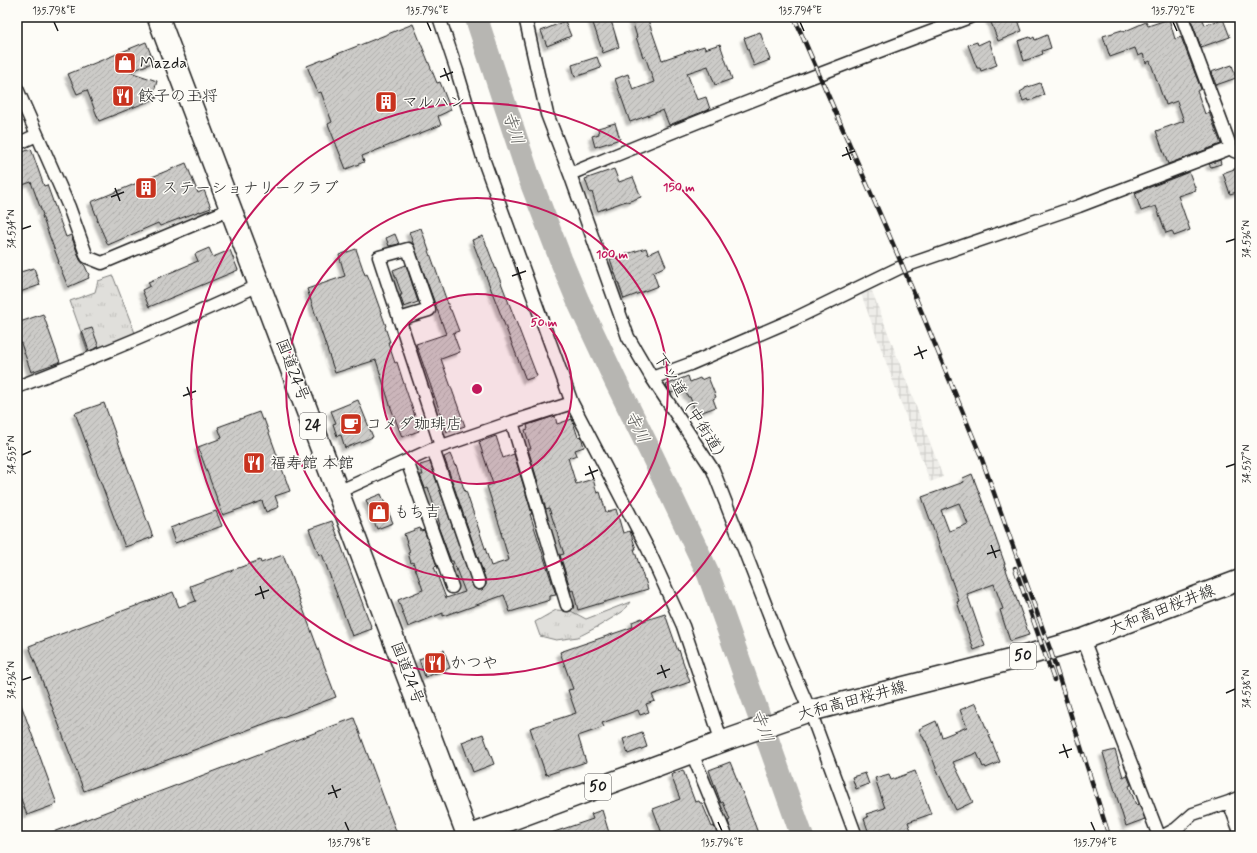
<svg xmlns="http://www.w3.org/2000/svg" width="1257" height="853" font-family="Mynerve,'Klee One',sans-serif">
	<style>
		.industrial { fill: url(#industrial-grid) }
		.park { fill: url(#park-tufts); stroke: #7e7e7c }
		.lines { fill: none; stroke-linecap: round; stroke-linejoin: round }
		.river { stroke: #b7b6b2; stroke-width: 23 }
		.building { fill: url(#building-hatch); stroke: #1c1c1c; fill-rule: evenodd; filter: url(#shadow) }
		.minor-casing { stroke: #1c1c1c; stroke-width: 15 }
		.primary-casing { stroke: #1c1c1c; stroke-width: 23 }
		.trunk-casing { stroke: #1c1c1c; stroke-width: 24 }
		.minor { stroke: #fdfcf7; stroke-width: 12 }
		.primary { stroke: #fdfcf7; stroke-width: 20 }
		.trunk { stroke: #fdfcf7; stroke-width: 21 }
		.rail-casing { stroke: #1c1c1c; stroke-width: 4.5 }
		.rail { stroke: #fdfcf7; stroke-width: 3; stroke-dasharray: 9; stroke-linecap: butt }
		.ticks { fill: none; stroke: #1c1c1c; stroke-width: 1.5 }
		.ring { fill: none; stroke: #c2185b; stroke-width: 2 }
		.labels { text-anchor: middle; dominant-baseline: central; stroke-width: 3; stroke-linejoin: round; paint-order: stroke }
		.shield { fill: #fdfcf7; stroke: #605f5e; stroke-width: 1 }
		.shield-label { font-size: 15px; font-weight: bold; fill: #1c1c1c }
		.poi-label { font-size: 16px; fill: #1c1c1c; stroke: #fdfcf7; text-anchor: start }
		.street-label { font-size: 16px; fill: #1c1c1c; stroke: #fdfcf7 }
		.water-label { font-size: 17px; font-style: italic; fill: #5a5a58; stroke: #fdfcf7 }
		.centre { fill: #c2185b; stroke: #fdfcf7; stroke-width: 2 }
		.ring-label { font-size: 12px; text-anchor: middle; font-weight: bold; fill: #c2185b; stroke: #fdfcf7; stroke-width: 3; stroke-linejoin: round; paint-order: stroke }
		.neatline { fill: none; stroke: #1c1c1c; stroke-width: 1.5 }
		.ticks-label { font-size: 10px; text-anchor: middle; fill: #1c1c1c }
	</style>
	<defs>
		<pattern id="industrial-grid" width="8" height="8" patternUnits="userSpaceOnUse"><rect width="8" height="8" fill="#eeede9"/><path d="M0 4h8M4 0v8" fill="none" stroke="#cccbc7"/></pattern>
		<pattern id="park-tufts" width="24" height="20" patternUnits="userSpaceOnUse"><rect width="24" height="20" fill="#e0dfdb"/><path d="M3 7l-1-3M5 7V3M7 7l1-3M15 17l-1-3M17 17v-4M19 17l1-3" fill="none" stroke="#c0bfbb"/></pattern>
		<pattern id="building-hatch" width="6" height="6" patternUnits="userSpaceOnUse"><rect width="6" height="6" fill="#cccbc8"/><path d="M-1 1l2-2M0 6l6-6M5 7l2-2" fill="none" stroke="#afaeab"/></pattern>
		<filter id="shadow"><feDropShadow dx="-3.5" dy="3.5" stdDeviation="1" flood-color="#0004"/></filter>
	</defs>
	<rect width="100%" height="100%" fill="#fdfcf7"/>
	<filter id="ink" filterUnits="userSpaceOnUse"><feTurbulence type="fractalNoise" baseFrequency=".025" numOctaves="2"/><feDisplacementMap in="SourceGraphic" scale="8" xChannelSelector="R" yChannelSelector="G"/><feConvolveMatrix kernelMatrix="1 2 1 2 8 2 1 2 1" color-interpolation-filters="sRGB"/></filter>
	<g filter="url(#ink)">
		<path class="industrial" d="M872,291L943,477L930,482L861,294Z"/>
		<path class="park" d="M113,276L135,333L88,352L70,301L95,292L98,281Z
			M630,602L622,612L599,626L578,637L556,640L540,636L535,622L556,610L571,611L586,619Z"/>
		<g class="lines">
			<path class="river" d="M476,17L529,177L561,260L578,301L615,380L651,453L708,573L802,836"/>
		</g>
		<path class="building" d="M591,17H610L619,47L603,53Z
			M631,17H647L662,60L704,46L705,49L720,44L732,79L715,85L708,66L687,73L697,100L706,97L710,109L669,125L663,110L630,122L615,79L628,74L633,90L654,82L645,56L643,57L636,37H637Z
			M989,17H1017L1022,31L998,41Z
			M1190,17H1202L1205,25L1223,19L1230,37L1201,47Z
			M1169,19L1175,39L1181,37L1201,89L1197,91L1205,114L1209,112L1221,144L1168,164L1156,131L1184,121L1177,101L1166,105L1165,101H1164L1150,61L1146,63L1143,54L1138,56L1135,48L1110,57L1103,36L1122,30L1123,32L1146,22L1148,26Z
			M565,21L571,36L547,46L541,31Z
			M413,24L437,83L440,82L451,110L438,116L441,125L362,156L364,162L346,169L328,124L332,122L321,92L318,93L307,66Z
			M760,32L770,60L754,66L744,38Z
			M1047,35L1051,48L1042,51L1043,54L1024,61L1018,41L1030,37L1031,39L1034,37L1035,40Z
			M989,40L997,65L981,71L980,68H977L968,45L977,42L978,45Z
			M146,42L154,62L130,72L157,81L154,92L157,98L99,121L87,90L77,94L68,74Z
			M597,57L601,68L575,77L572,65Z
			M1232,65L1236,78L1216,85L1211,72Z
			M1040,83L1044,95L1029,101L1028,99L1023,101L1020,92L1025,89V88Z
			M615,123L620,139L595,147L592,136L599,134L598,128Z
			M31,149L44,186L47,185L66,237L71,235L80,260L85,266L89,275L88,276L89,278L68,287L58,262H59L42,216L43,215L31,182L17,187V154Z
			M1220,160L1221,164L1211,167L1209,164Z
			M186,163L198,193L204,190L211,208L200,212V211L160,226L158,223L108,245L97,220H98L91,202Z
			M1240,167V191L1230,194L1223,173Z
			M614,169L619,182L633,177L641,197L627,202L626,201L598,211L592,192L590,193L585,179Z
			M1189,172L1196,190L1178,196L1190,230L1174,236L1172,231L1166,233L1156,206L1141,211L1135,193Z
			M421,228L450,310H451L459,331L453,333L460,352L441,359L465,426L447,432L416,344L446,334L409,232Z
			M395,234L399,244L389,246L386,238Z
			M483,236L537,376L526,380L472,240Z
			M209,248L213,257L230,250L238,270L149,307L142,290L150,286L148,282L198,261L195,254Z
			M646,248L648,254L659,249L666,266L653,272L658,286L624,299L610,259Z
			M356,249L365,275L367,274L370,281L376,298L386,326L385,327L390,342H388L395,363L397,362L403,381L415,416H414L419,431L402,437L391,408L376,360L335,373L307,289L345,276L339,255Z
			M406,265L418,302L404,307L400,295H402L393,270Z
			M34,268L40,285L17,293V273Z
			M43,314L60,362L31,372L17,332V323Z
			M92,328L99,347L89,351L82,331Z
			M688,376L690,382L700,378L701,380L708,377L716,397L713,399L716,407L705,411L701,412L700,411L696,413L690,397H688L684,388L671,393L666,385Z
			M358,400L373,437L345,448L341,435L337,436L333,424L336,423L331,411Z
			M104,403L153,537L125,547L75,413Z
			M259,412L262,420L264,419L290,491L275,496L279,507L266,512L262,501L223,515L198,447L222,438L218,427Z
			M555,416L557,424L572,419L578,437L581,436L584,447L575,450L577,455L568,458L576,484L593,479L597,493L600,492L606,512L616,509L623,533L630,531L636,549H634L644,579H645L648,589L578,610L573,590L571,591L560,555L564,554L549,508L546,509L528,449H531L525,430L528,429L527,425Z
			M496,436L503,458L514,454L532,514H530L556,595L550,596V600L510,612L504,595L457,612V611L443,616V613L408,627L398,600L423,590L413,562L411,563L408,553L410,552L404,534L420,528L421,531L424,530L437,566L434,567L446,598L465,592L453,561H451L438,526L440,525L428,487L425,488L420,475H423L420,465L430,462L474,588L478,590H482L486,585V581L444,457L450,454L455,466L456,465L465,492L466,491L491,566L509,560L501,533H502L487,486L493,484L479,442Z
			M972,474L988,516L1001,553L1005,564H1004L1023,617L1029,635L1010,641L1000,610L1003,609L994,584L967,594L985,646L974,650L957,602L959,601L922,497L964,482L963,478ZM959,503L968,524L949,531L941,510Z
			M381,494L393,523L377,529L366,500Z
			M216,511L222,526L175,543L170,528Z
			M332,521L372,629L352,636L322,554L319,555L309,529Z
			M283,555L336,697L84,791L29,646L173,592L179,607L196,601L190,586L260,560L261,563Z
			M665,614L678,651L679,650L690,682L652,695L655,701L646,704L649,712L640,715L638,710L602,723L604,727L578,736L586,762L546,775L530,728L576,713L568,690L573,689L560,652L633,627L632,622L642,618L643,621Z
			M444,650L450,668L425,677L419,659Z
			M17,696H18L57,804L27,815L17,788Z
			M976,703L1000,762L986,768L985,766L983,767L977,753L953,762L973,802L956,810L936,768L926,741H925L919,729L936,721L942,737L967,727L960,710Z
			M354,718L398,836H45V835Z
			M642,732L647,747L628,754L623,739Z
			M483,734L494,764L473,772L462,742Z
			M1115,750L1123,777L1127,775L1131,785L1129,786L1136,805L1139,804L1145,819L1126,826L1103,753Z
			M730,762L751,814L759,836H733L728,821L730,820L723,802L721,803L709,770Z
			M683,770L695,802L699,801L700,803H702L712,827L714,826L718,836H663L653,809L680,799L671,775Z
			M915,771L931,814L908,822L913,836H870L864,819L868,817L866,814L885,808L875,778L889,774L891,780Z
			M865,773L869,784L856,789L852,777Z
			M602,810L610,836H548V834L593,819L591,814Z"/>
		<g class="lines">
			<g class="minor-casing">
				<path id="minor" d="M439,17L457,71L484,161L572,403L648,549L683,626L722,742
					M525,17L547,114L570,174L628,337L652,378L713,470L778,637L810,711L856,836
					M1182,17L1231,148L1234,151L1240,153
					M17,89L69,207L87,257L102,263L231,209
					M17,144L37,135
					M570,174C702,119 836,67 970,17
					M399,319L429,310L408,249L379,257L441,446
					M652,378L690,364L792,320L899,268L1079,206L1231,148
					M17,387C99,356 179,322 259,285
					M512,422L572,403
					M433,449L479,583
					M407,461L452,587
					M338,492L433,449L512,422L567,605
					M1083,639L1159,836
					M692,753L726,836
					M1229,802L1240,832
					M1163,836L1176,829L1193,814L1229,802L1240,797"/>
			</g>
			<g class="primary-casing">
				<path id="primary" d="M468,836L729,739L810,711L1018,658L1083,639L1240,580"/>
			</g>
			<g class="trunk-casing">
				<path id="trunk" d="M158,17L468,836"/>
			</g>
			<use href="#minor" class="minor"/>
			<use href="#primary" class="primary"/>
			<use href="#trunk" class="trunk"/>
			<g class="rail-casing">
				<path id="rail" d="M794,17L903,267L980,454L1050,649L1109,836
					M1015,568L1054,680"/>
			</g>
			<use href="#rail" class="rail"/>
		</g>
	</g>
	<path class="ticks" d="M54,22L58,31M427,22L431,31M800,22L804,31M1173,22L1177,31M444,68L449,81M440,77L453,72M846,147L851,160M842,156L855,151M115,188L120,201M111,197L124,192M22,229L31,226M1226,242L1235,239M517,267L521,280M512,276L526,271M918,346L923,359M914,355L927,350M187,387L192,400M183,396L196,391M22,455L31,451M589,466L594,479M1226,467L1235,464M585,475L598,470M991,545L996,558M987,554L1000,550M260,586L264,599M255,595L269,590M661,665L666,678M657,674L670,669M22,680L31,677M1226,693L1235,689M1063,744L1068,758M1059,753L1072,749M332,785L337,798M328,794L341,789M345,822L349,831M718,822L722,831M1091,822L1095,831"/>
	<circle cx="477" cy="389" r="95" fill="#c2185b" fill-opacity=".12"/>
	<g class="ring">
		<circle cx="477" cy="389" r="95"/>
		<circle cx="477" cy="389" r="191"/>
		<circle cx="477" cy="389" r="286"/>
	</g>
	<defs>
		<g id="shop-square" transform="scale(1.15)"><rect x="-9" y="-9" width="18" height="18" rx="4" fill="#c8321e" stroke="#fdfcf7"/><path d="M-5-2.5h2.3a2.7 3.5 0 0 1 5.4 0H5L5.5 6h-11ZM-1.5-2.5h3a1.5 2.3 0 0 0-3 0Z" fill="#fff"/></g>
		<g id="restaurant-square" transform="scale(1.15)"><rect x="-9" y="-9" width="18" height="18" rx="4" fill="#c8321e" stroke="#fdfcf7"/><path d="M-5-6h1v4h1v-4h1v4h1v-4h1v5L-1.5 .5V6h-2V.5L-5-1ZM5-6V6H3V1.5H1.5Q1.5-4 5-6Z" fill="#fff"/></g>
		<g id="building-square" transform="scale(1.15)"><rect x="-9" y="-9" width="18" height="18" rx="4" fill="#c8321e" stroke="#fdfcf7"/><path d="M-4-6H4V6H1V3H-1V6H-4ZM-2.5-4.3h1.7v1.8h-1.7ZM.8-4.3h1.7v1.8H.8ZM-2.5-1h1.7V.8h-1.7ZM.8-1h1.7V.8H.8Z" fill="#fff"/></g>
		<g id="cafe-square" transform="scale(1.15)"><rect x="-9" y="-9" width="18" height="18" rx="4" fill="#c8321e" stroke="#fdfcf7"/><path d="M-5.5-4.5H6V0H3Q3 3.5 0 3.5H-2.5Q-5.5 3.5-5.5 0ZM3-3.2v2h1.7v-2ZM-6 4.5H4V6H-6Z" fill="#fff"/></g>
	</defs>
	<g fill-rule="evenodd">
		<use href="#shop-square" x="125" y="63"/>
		<use href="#restaurant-square" x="123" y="96"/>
		<use href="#building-square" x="386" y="102"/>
		<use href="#building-square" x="146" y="188"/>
		<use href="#cafe-square" x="351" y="424"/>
		<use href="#restaurant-square" x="254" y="463"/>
		<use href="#shop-square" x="379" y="512"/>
		<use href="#restaurant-square" x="435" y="663"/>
	</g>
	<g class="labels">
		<g class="shield">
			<rect x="300" y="413" width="26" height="26" rx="3"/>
			<rect x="1010" y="643" width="26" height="26" rx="3"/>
			<rect x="585" y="774" width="26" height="26" rx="3"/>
		</g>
		<g class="shield-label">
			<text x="313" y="426">24</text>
			<text x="1023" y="656">50</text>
			<text x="598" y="787">50</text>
		</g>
		<g class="poi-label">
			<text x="140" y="63">Mazda</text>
			<text x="138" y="96">餃子の王将</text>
			<text x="402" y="102">マルハン</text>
			<text x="162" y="188">ステーショナリークラブ</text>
			<text x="366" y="424">コメダ珈琲店</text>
			<text x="270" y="463">福寿館 本館</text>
			<text x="394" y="512">もち吉</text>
			<text x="450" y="663">かつや</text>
		</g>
		<g class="street-label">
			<text transform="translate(292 370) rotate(69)">国道24号</text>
			<text transform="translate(691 409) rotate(58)">下ツ道（中街道）</text>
			<text transform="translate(1162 610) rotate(-21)">大和高田桜井線</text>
			<text transform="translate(407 673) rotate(69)">国道24号</text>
			<text transform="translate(852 701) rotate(-15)">大和高田桜井線</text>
		</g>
		<g class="water-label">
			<text transform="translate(513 128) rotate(72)">寺川</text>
			<text transform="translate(637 427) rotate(64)">寺川</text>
			<text transform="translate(762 726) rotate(70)">寺川</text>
		</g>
	</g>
	<circle cx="477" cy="389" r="6" class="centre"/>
	<g class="ring-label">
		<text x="679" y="191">150 m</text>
		<text x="612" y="258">100 m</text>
		<text x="544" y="326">50 m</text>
	</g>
	<rect width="1257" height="853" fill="none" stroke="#fdfcf7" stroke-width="44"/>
	<rect x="22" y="22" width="1213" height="809" class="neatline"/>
	<g class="ticks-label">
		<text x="54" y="14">135.798°E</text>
		<text x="427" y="14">135.796°E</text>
		<text x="800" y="14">135.794°E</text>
		<text x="1173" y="14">135.792°E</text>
		<text transform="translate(11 229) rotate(-90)" y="4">34.534°N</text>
		<text transform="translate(1246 239) rotate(-90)" y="4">34.536°N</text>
		<text transform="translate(11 455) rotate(-90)" y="4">34.535°N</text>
		<text transform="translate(1246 464) rotate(-90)" y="4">34.537°N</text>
		<text transform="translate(11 680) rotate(-90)" y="4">34.536°N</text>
		<text transform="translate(1246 689) rotate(-90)" y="4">34.538°N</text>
		<text x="349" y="846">135.798°E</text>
		<text x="722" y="846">135.796°E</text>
		<text x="1095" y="846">135.794°E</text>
	</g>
</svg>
